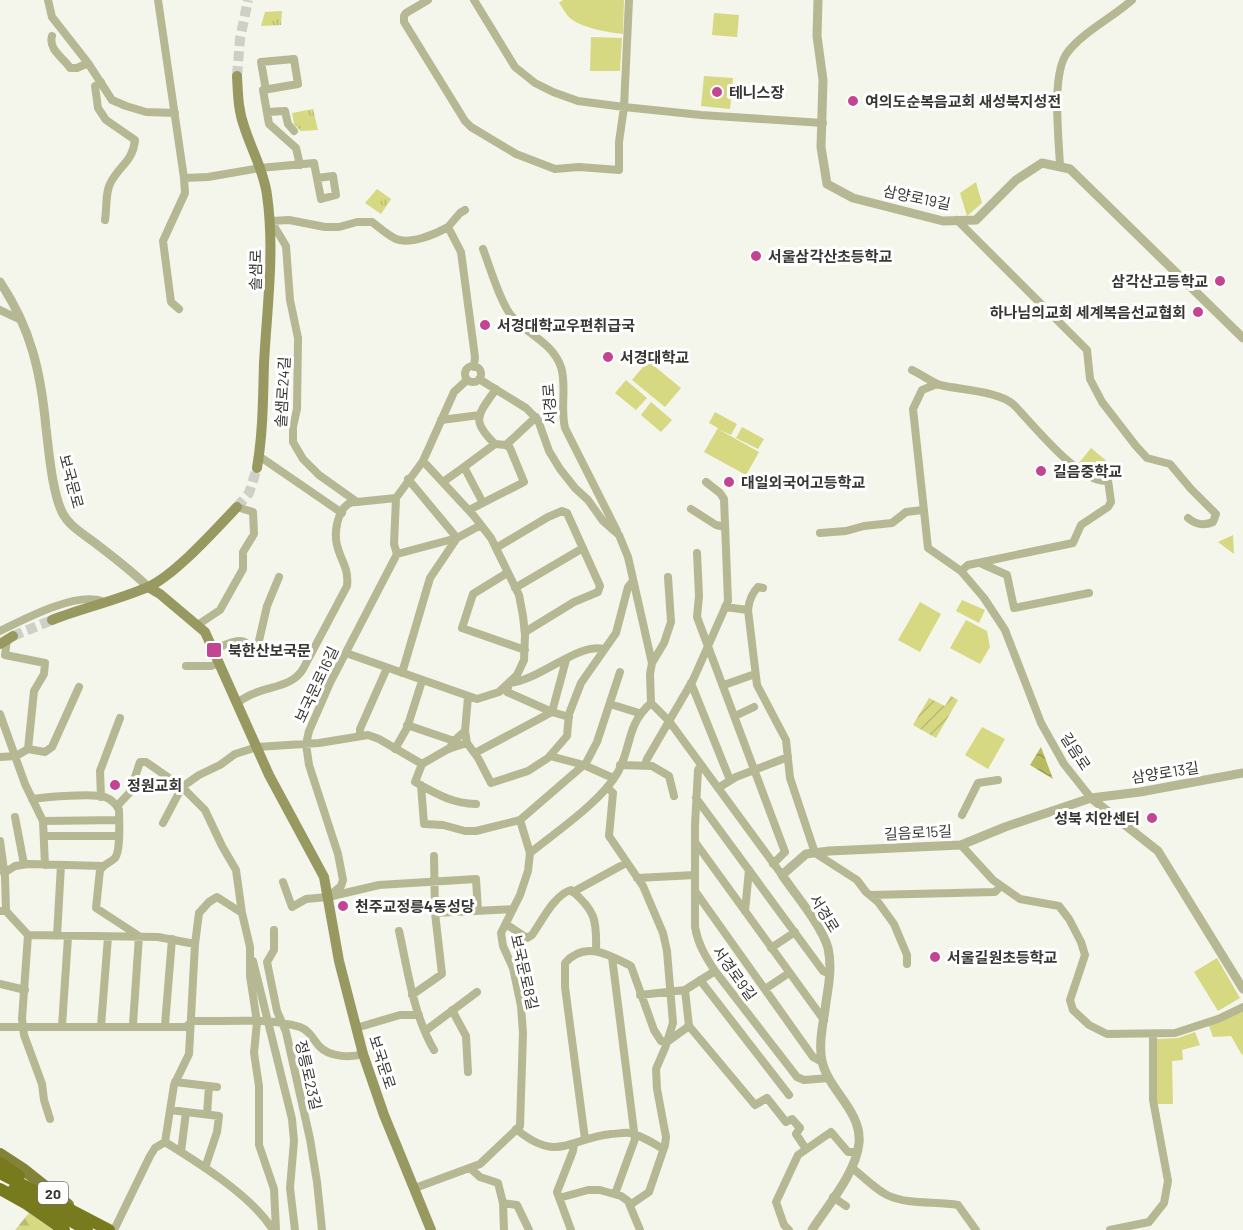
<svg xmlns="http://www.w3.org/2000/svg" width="1243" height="1230" font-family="Barlow,'Noto Sans KR',sans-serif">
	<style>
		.grass { fill: url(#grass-tufts) }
		.forest { fill: url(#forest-firs) }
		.park { fill: #d6d981 }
		.garden { fill: url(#garden-furrows) }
		.water { fill: url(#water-waves) }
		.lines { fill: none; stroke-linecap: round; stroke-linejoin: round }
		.secondary-tunnel { stroke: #cecfc6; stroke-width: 10; stroke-dasharray: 10 5; stroke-linecap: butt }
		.minor { stroke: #b5b892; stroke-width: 8 }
		.tertiary { stroke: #b5b892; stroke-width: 9 }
		.secondary { stroke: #979960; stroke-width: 10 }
		.primary { stroke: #828339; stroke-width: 12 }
		.trunk { stroke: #787a1e; stroke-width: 12 }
		.poi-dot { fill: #c34592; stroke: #fff; stroke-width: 2 }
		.labels { text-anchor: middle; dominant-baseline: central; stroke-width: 6; stroke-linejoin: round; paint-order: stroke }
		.shield { fill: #fff; stroke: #737370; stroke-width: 1.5 }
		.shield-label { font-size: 14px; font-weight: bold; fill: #373733 }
		.poi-label { font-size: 15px; font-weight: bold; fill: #373733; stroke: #fff; text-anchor: start }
		.street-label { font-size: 15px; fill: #373733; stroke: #fff }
	</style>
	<defs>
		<pattern id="grass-tufts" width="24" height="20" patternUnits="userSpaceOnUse" patternTransform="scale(1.5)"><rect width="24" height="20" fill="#d6d981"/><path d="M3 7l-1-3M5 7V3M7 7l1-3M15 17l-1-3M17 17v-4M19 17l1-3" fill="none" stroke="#b8bb70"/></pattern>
		<pattern id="forest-firs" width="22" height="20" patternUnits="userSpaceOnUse" patternTransform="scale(1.5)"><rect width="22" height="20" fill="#d6d981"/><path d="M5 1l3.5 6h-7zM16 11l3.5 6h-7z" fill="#b8bb70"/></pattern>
		<pattern id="garden-furrows" width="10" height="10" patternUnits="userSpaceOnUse" patternTransform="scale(1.5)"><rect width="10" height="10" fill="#d6d981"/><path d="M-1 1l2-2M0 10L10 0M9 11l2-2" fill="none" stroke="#b8bb70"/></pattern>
		<pattern id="water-waves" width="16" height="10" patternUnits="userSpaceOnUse" patternTransform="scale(1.5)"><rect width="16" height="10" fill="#b9bb60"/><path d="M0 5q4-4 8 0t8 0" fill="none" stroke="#979950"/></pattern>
	</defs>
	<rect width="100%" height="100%" fill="#f4f5eb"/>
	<path class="grass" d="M282,11L281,25L261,26L265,12Z
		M313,109L318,130L301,131L294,124L292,113Z
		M377,189L391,199L381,214L365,203Z"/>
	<path class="forest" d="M29,1213L53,1230H15Z"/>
	<path class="park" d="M563,0H624L623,34C607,32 585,29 571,19C566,15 563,8 559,3Z
		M714,13L739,15L737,37L712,35Z
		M591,37L622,38L620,71H590Z
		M704,76L733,78L730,109L701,106Z
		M976,182L982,203L967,216L960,193Z
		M648,361L681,388L665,407L632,380Z
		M626,380L647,398L636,410L615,393Z
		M651,402L672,420L661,432L641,415Z
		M715,412L737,424L731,435L718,429L759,452L746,475L704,452L718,428L709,423Z
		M742,427L764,439L758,449L736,438Z
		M1091,448L1115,468L1103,482L1079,463Z
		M1233,535L1234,554L1218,542Z
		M962,600L985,610L979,623L956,611Z
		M920,602L941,614L920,652L898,640Z
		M966,620L987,631L990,647L980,664L950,648Z
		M982,727L1005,739L988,769L965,755Z
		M1217,958L1240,998L1218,1011L1194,972Z
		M1243,1011V1054L1242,1055L1231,1036L1213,1037L1209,1026Z
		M1195,1032L1200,1045L1182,1050L1183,1060L1172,1061L1173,1104H1157V1039L1178,1038Z"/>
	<path class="garden" d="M951,696L958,700L936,738L913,725L929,698L945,706Z"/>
	<path class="water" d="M1041,747L1053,779L1030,765Z"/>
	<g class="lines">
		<path class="secondary-tunnel" d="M237,76L240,39L248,0
			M237,507L249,493L257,468
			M13,636L52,620"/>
		<path class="minor" d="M48,0L52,17L88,63L112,100L126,106L146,112L175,113
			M158,0L184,178L185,193L163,241L171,302L179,309
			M428,0L406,13L404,16V22L465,121L471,127L516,154L555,169L579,167L619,170V142L624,107L629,0
			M474,0L515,67L535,83L553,92L578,101L624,107L701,115L823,123
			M52,36C48,50 64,58 70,68H77L88,63
			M101,82L95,86L98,108L106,120L135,140C133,161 120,165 111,182C105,192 107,208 105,220
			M266,90L261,62L294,59L298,84L263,90L269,124L296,148L300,165
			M267,112L285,111L288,124L294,131
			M1060,167C1059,138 1051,75 1067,53C1084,31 1112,18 1132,0
			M184,178L208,177L260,168L314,163L321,199L336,195L333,176L317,178
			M957,220L1087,350L1090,379L1102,402L1136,446L1147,458L1170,464L1191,489L1216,514L1213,522C1204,526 1195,524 1188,518
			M448,227L460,213L465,210
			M483,249C490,267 499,299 510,314C525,334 552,341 561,367C567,386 560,408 565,428L617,531
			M0,310L21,320
			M465 374a8 8 0 1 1 16 0a8 8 0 1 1-16 0Z
			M912,370C921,374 931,382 940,385C960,390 1000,391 1014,405C1031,422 1083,488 1108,480L1111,502L1108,507L1081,525L1073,543L968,565L961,571
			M479,379L526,408L538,420L549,451L560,469L575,488L588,500L603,521L619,535L628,557L652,663L650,674L651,703L669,721L782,875
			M937,384L922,390L913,409L928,548L961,571L984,598L1005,630L1041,723L1064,764L1091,798
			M441,420L480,415
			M495,444C470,420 478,415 496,389
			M506,445L536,417
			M259,456L342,513
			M443,482L464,467
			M396,498L357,502L319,475L303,459L293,442V427L297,409L298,338L290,300L286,246L271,221L289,220L325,227H339L357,222H372C380,228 387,235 396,239C410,245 436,234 448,227L461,252L475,357L474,367
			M691,509L716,525L725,527
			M469,510L524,482L510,448L506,445L495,444L464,467L483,503
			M820,533L846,531L864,526L892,523L906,512L923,510
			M496,548L548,517L562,511L567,513L600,586L598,592L574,602L525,632
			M697,553L699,596L697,617L785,852L773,864
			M397,554L394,544L396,498L423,461L454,392L467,380
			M980,563L1007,575L1014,608L1089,593
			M507,573L473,594L462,628L525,650
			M515,588L583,548
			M725,607L748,610L757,685L786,740L790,778L815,853L857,880L866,892L878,902L894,924L907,955V964
			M748,610C749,601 751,594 758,587L763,588
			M199,624L220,610L243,569V552L254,534L253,512L237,507
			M0,631C24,619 79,590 104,602
			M7,640L5,655L45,663L44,674L34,691L28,749
			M214,649C221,647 233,640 241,641C246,641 249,647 255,648L258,645L267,606L279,577
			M346,653L477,699L499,692L517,675L524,660L525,635L523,616L519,595L491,538L474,516L423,461
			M566,660L552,712L507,692L509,683C539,681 578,642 604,649
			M652,663L664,643L671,622L668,577
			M186,666H211L220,663
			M402,673L430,578L457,538L408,479
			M691,683L730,780
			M724,685L755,674
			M238,702C243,699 249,695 255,693C272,686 293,686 303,669L347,586C349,567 341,562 337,545C334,533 337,512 348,504C351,502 354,502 357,502
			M610,704L639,713
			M0,714L25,784L43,821L45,865
			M735,716L754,707
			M407,725L454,741
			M465,731L467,743L478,758L491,783L528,771L548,758L567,736L569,714L581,683L616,633L628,587L633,581
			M360,736V729L387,668
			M467,743L448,749L422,764L415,782C437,794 451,803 476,804
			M28,749L45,752L52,747L79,687
			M395,749L407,728L422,681
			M449,749L454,741L465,731L468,697
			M475,753L552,712L569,717
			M550,756L584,765L613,778
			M0,757L16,756L28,749
			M620,765L652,766L669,776L674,796
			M645,765L647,759L693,680L728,601L724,499L720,493L706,482
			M701,765L698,770L695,825V927C698,944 705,956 715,971L797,1077L804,1080L829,1078
			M421,785L424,824L443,825L465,831H476L520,820L586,763L597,742L620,672
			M607,787L613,793L609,836L643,886L663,933L667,951L673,1023L665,1048L656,1069L657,1089L666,1137L665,1145L649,1192L630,1205
			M718,788L736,777L788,757
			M101,797L100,771L120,718
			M696,798L823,971L830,974
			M32,799C47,797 93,793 105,797C111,799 117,805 119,810C119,821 121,850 115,858C110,863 104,864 100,870L96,908L139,936L133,1024
			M117,806L135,787V777L140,762H146L182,787L205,810L222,846L236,870L242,913
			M962,815L978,783L998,780
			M15,817L24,864
			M520,820L530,853
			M43,821L119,820
			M163,823L182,787L199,775L220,765L235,754L257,747L319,743L368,735L379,739L422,764
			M45,836H119
			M0,841L5,877L6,911
			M695,842L824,1020
			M961,845L993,880L1020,899L1059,906L1069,919L1081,942L1085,955L1070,1000L1073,1010L1089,1025L1107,1034L1175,1033L1218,1019L1243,1007
			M4,873L15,866L28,864L103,866
			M637,878L695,875
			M283,882L292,907L306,899L328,897L379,885L476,879L478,911
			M695,891L813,1057L822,1062
			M573,892L626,863
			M870,895L995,892L1001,886
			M328,897L341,886L343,880L338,854L309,765L306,744L309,731L330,683L397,554L457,538L481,525
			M0,911H6L28,935L158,937L195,944
			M745,911L749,870
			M435,913L513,909
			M506,924L527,938L532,935C542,921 554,895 571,890C595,910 597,920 596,950
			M274,930V950L267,962L277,1011L286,1032L310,1139L317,1182L322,1230
			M399,931C408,971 413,1014 434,1050
			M28,935L22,1019L24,1035L42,1084L44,1100L50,1119
			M57,936L61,865
			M771,948L795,932
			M612,957L635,1139L615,1194
			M253,961L292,1119L294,1141L290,1188L295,1230
			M700,980L789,1095
			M0,984L25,990
			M765,989L789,973
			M685,990L689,1026L755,1105L767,1098L786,1122L792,1119L800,1128L796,1134L806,1149
			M412,995L442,974L435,913L434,856
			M640,995L685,990L715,971
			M452,1010L466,1036L468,1072
			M192,1021C225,1022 268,1017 300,1027C309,1030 313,1039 319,1046C329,1057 350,1058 363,1054
			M165,1025L172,939
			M62,1026L68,937
			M101,1026L108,937
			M0,1027H186L192,1021
			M356,1028L400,1015H419
			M425,1031L477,992
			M175,1082L217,1087
			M170,1110L219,1116L217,1132L205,1168
			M207,1114L209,1086
			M516,1129C557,1163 568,1139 611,1134C617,1134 624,1132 630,1133C641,1135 653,1143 663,1149
			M585,1139L565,987V963C585,940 609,955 631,966L654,1030L661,1041L667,1042L689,1026
			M165,1142L174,1085L189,1054L195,944L199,913L209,902L217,897L242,913L250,947V976L257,1022L254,1053L259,1086V1145L274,1189L276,1230
			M165,1142C199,1163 252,1196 273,1230
			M181,1152L186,1112
			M470,1168L480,1177L498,1183L503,1203L504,1230
			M852,1168C863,1176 875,1189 887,1195C907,1205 936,1201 958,1205L976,1230
			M415,1188L480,1164L520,1126L523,1033L521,1006L513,968L503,946L501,933L520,895L528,871L530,853C556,832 602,801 618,772C632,746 626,725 651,703
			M833,1197L846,1206
			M559,1198L588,1190H600L621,1196L628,1201L640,1230
			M503,1203L517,1205L529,1230
			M114,1230L150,1156L155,1148L165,1142
			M571,1230L557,1192L573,1151L574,1144
			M789,1230L784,1225L776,1202L798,1155L831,1132L848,1152H857
			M1110,1230L1149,1222L1164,1203L1168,1181L1153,1100V1035"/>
		<path class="tertiary" d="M818,0L817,36L823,80L821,147L827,184L853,198L943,221L976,220L1016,180L1042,163L1070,169L1243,338
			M0,282C31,328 41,373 46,428C49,452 52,491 62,512C69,527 87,536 99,546C116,559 133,572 148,587
			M1091,798L1158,851L1243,989
			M812,1230C828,1205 856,1173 859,1143C862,1111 828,1090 822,1061C818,1042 824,1021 826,1002C829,984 832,966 828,948C822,926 795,894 782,875L806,854L829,851L961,845L1005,827L1091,798L1140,792L1243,773"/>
		<path class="secondary" d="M237,76C238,93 238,110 244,126C251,149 264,171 267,195C275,251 267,307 264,363C263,399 263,433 257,468
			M148,587L160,594L205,632L269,775L324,877L339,961L363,1054L384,1115L431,1230
			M52,620C83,608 118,600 148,587C175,575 216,529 237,507
			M0,644L13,636"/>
		<path class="primary" d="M0,1154L23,1169L68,1205"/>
		<path class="trunk" d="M0,1163L19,1176
			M0,1173L109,1230
			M0,1189L27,1204L64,1230
			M14,1189L87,1230"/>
	</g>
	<g class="poi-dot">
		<circle cx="717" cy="92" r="6"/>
		<circle cx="853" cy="101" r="6"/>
		<circle cx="756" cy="256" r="6"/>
		<circle cx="1220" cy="281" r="6"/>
		<circle cx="1198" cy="312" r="6"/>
		<circle cx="485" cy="325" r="6"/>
		<circle cx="608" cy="357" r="6"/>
		<circle cx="1041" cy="471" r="6"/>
		<circle cx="729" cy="482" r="6"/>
		<rect x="206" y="642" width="16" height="16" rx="3"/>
		<circle cx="115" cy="785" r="6"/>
		<circle cx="1152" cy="818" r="6"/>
		<circle cx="343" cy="906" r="6"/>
		<circle cx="935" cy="957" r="6"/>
	</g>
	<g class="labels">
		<rect class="shield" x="38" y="1182" width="30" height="22" rx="4.5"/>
		<g class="shield-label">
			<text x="53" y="1193">20</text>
		</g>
		<g class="poi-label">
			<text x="729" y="92">테니스장</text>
			<text x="865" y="101">여의도순복음교회 새성북지성전</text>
			<text x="768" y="256">서울삼각산초등학교</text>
			<text x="1208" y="281" text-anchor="end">삼각산고등학교</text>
			<text x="1186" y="312" text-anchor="end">하나님의교회 세계복음선교협회</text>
			<text x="497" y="325">서경대학교우편취급국</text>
			<text x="620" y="357">서경대학교</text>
			<text x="1053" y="471">길음중학교</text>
			<text x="741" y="482">대일외국어고등학교</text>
			<text x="228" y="650">북한산보국문</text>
			<text x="127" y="785">정원교회</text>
			<text x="1140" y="818" text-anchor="end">성북 치안센터</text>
			<text x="355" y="906">천주교정릉4동성당</text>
			<text x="947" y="957">서울길원초등학교</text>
		</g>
		<g class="street-label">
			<text transform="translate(917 197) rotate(12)">삼양로19길</text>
			<text transform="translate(255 270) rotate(-89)">솔샘로</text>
			<text transform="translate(282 392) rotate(-87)">솔샘로24길</text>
			<text transform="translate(549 404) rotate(-94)">서경로</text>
			<text transform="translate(72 481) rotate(75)">보국문로</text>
			<text transform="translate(316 684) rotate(-65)">보국문로16길</text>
			<text transform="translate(1076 751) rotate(57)">길음로</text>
			<text transform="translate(1165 772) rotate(-9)">삼양로13길</text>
			<text transform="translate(918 832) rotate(-3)">길음로15길</text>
			<text transform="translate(825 913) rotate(58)">서경로</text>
			<text transform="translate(525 972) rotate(77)">보국문로8길</text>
			<text transform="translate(735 973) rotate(54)">서경로9길</text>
			<text transform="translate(383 1062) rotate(72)">보국문로</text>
			<text transform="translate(309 1075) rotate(77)">정릉로23길</text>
		</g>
	</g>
</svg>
